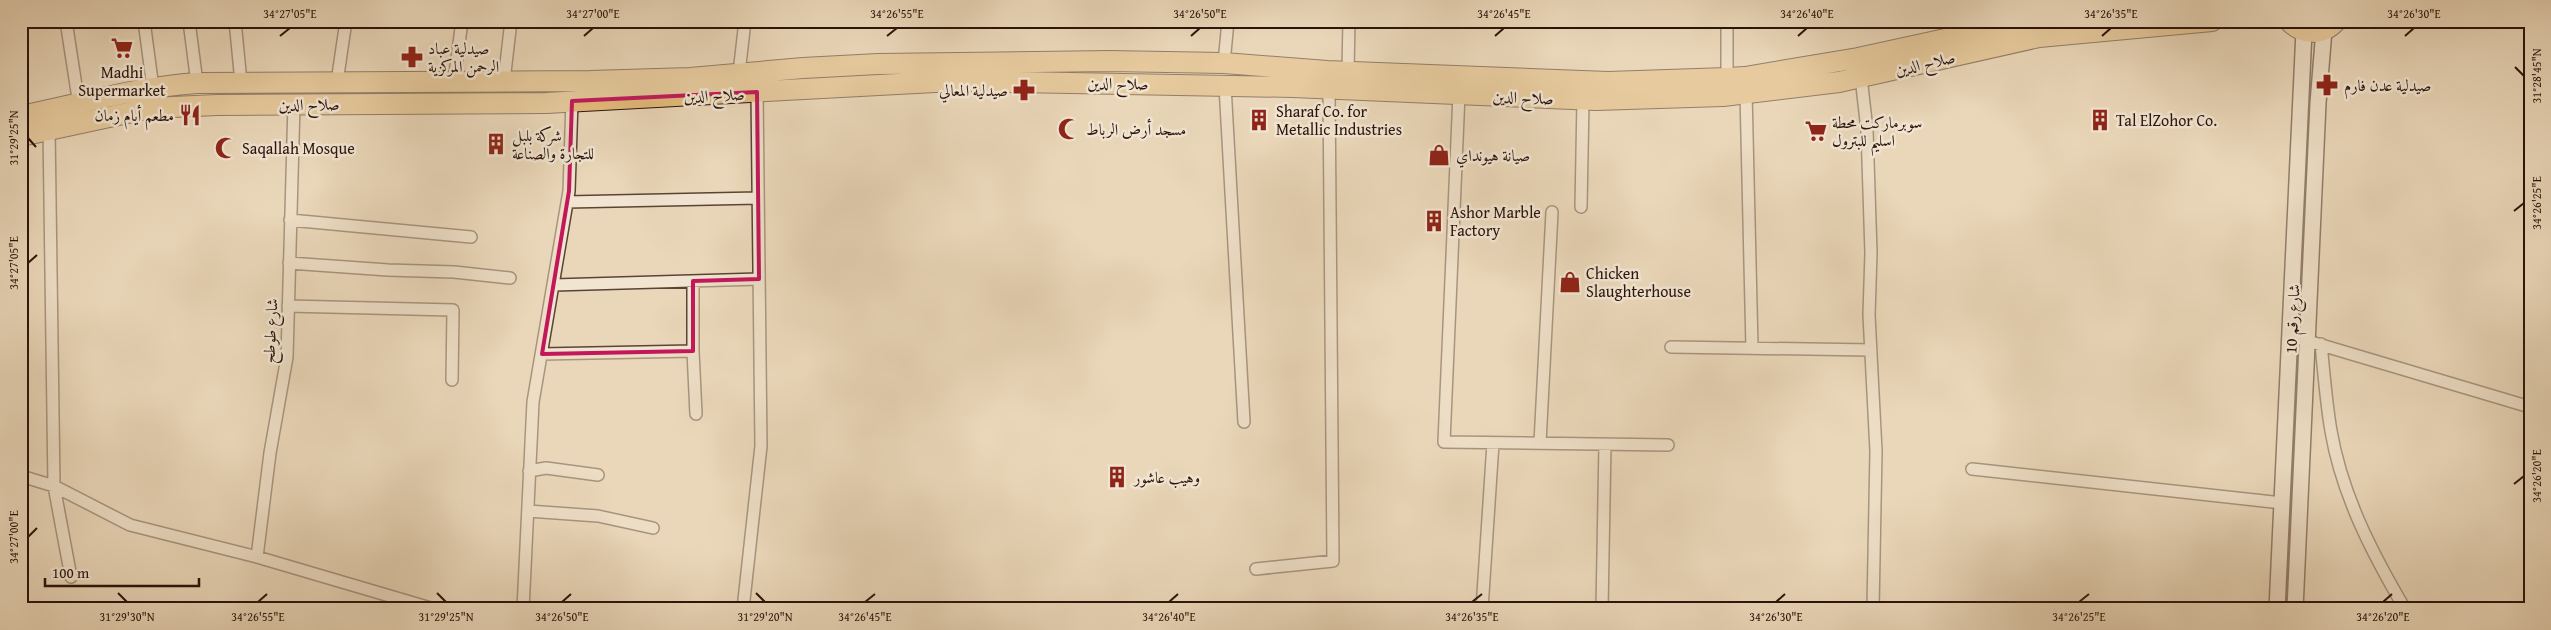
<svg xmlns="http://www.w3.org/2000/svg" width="2551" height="630" font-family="'Gentium Book Plus',Amiri,serif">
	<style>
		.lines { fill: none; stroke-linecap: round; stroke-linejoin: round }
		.street-casing { stroke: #5a4436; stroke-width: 14 }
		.secondary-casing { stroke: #2a130b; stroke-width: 18 }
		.highway-casing { stroke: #2a130b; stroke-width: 22 }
		.street { stroke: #f1e5d2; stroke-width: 11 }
		.secondary { stroke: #f1e5d2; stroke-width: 15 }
		.highway { stroke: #e5bc7c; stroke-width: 20 }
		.marked { fill: none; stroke: #c2185b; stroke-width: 4; stroke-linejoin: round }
		.ticks { fill: none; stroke: #2a130b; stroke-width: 2 }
		.labels { text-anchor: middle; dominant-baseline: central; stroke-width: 5; stroke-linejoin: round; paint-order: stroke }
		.poi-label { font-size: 16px; fill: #2a130b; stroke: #f1e5d2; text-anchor: start }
		.street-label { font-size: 16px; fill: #2a130b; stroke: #f1e5d2 }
		.neatline { fill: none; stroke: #2a130b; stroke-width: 2 }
		.ticks-label { font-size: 12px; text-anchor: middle; fill: #2a130b }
	</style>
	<rect width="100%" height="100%" fill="#ead7b9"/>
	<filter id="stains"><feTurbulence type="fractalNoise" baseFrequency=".004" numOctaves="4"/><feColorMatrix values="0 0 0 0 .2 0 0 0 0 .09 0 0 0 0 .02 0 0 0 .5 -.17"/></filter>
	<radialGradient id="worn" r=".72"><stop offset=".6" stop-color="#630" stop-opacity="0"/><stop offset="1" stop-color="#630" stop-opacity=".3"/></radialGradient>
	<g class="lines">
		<g class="street-casing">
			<path id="street" d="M66,21L79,105
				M144,21L153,88
				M189,21L197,83
				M235,21L241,82
				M1727,21V78
				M1224,63L1228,21
				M1348,71L1349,21
				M739,73L745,21
				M1861,77L1867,130L1871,253L1869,315L1876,451L1873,609
				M454,81L462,21
				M504,81L511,21
				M337,82L346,21
				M1225,86L1244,422
				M1746,93L1752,348
				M1459,94L1444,442L1668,445
				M49,129L54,486L71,577
				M567,202L758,198
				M1581,207L1583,100
				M290,220L471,237
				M289,263L388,270L454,272L510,278
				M693,281V351L696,414
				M554,285L759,279
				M288,306L453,310L452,380
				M2291,336L2530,407
				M2321,344C2324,373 2326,402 2331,431C2342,495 2372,553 2405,609
				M1671,347L1871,350
				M542,354L693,351
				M1540,443L1552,212
				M1972,469L2282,503
				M529,471L546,468L598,475
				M21,476L54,486L130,525L257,557L434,609
				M528,511L598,516L653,528
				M257,557L270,453L287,357L294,104
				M1256,569L1333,561L1329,89
				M523,609L533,402L569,191L572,101
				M743,609L761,446L757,92
				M1482,609L1493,443
				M1602,609L1605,444"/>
		</g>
		<g class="secondary-casing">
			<path id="secondary" d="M2277,609L2304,31
				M2295,609L2318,103L2324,30"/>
		</g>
		<g class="highway-casing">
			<path id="highway" d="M2289,21C2302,35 2323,36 2336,21
				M21,116C80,104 137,87 197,83L590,81L690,78L803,68L878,64L1109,61L1224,63L1327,71L1608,82L1727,78L1745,77L1858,58L2028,21
				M21,136L151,108L217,105L546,103L954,81L1293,87L1596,100L1723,96L1839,82L2039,37L2212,21"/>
		</g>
		<use href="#street" class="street"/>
		<use href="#secondary" class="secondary"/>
		<use href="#highway" class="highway"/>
	</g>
	<path d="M0 0H2551V630H0ZM757,92L759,279L693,281V351L542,354L569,191L572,101Z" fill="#ead7b9" fill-opacity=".55" fill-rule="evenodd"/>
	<path class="marked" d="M757,92L759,279L693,281V351L542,354L569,191L572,101Z"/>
	<path class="ticks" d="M280,36L290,28M584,36L593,28M887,36L897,28M1191,36L1200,28M1495,36L1504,28M1798,36L1807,28M2102,36L2111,28M2405,36L2414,28M2515,67L2524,76M28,138L36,147M2514,211L2524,203M28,263L37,255M2514,484L2524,476M28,537L37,528M118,593L127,602M437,593L446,602M756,593L765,602M258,602L267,594M562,602L571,594M865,602L875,594M1169,602L1178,594M1472,602L1482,594M1776,602L1785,594M2079,602L2089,594M2383,602L2392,594"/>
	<defs>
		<g id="supermarket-bare" transform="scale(1.725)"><path d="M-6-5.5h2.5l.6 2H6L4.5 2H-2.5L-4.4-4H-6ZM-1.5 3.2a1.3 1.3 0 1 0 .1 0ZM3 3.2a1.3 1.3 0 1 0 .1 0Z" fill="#8f2418" stroke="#f1e5d2" stroke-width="2.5" paint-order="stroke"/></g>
		<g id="pharmacy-bare" transform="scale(1.725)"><path d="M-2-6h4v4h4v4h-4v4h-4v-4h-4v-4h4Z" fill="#8f2418" stroke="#f1e5d2" stroke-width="2.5" paint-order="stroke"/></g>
		<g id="restaurant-bare" transform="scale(1.725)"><path d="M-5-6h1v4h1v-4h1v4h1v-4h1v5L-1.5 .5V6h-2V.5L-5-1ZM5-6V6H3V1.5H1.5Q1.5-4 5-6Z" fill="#8f2418" stroke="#f1e5d2" stroke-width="2.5" paint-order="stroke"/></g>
		<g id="building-bare" transform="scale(1.725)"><path d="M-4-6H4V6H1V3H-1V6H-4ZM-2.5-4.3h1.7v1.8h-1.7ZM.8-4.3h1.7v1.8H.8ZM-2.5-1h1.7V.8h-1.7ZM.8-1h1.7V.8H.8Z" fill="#8f2418" stroke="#f1e5d2" stroke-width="2.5" paint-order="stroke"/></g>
		<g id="mosque-bare" transform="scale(1.725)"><path d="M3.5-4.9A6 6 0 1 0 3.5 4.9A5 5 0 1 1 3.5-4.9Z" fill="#8f2418" stroke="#f1e5d2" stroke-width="2.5" paint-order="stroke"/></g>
		<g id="shop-bare" transform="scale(1.725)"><path d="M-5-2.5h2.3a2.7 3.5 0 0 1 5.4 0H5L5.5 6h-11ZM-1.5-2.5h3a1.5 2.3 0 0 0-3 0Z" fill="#8f2418" stroke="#f1e5d2" stroke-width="2.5" paint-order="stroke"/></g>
	</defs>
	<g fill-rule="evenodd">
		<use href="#supermarket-bare" x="122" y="48"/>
		<use href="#pharmacy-bare" x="412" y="57"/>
		<use href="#pharmacy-bare" x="2327" y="85"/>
		<use href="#pharmacy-bare" x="1024" y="90"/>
		<use href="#restaurant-bare" x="190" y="115"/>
		<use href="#building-bare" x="1259" y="120"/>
		<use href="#building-bare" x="2100" y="120"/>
		<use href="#mosque-bare" x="1069" y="129"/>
		<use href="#supermarket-bare" x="1816" y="131"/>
		<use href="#building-bare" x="496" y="144"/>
		<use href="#mosque-bare" x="226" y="148"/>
		<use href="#shop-bare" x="1439" y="155"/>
		<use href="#building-bare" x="1434" y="221"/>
		<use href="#shop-bare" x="1570" y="282"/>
		<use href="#building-bare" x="1117" y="477"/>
	</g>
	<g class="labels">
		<g class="poi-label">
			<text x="428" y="48">صيدلية عباد<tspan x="428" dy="18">الرحمن المركزية</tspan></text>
			<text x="122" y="72" text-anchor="middle">Madhi<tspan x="122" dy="18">Supermarket</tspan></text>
			<text x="2344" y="85">صيدلية عدن فارم</text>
			<text x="1008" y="90" text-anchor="end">صيدلية المعالي</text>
			<text x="1276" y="111">Sharaf Co. for<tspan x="1276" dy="18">Metallic Industries</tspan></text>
			<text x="174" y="115" text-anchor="end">مطعم أيام زمان</text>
			<text x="2116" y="120">Tal ElZohor Co.</text>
			<text x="1832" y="122">سوبرماركت محطة<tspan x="1832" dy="18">اسليم للبترول</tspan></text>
			<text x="1086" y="129">مسجد أرض الرباط</text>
			<text x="512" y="135">شركة بلبل<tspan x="512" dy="18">للتجارة والصناعة</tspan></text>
			<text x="242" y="148">Saqallah Mosque</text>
			<text x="1456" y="155">صيانة هيونداي</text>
			<text x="1450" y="212">Ashor Marble<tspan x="1450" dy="18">Factory</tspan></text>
			<text x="1586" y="273">Chicken<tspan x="1586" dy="18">Slaughterhouse</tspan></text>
			<text x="1134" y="477">وهيب عاشور</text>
		</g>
		<g class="street-label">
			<text transform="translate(1925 63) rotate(-13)">صلاح الدين</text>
			<text transform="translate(1118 83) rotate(1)">صلاح الدين</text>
			<text transform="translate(714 95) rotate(-3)">صلاح الدين</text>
			<text transform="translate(1523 97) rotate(2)">صلاح الدين</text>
			<text transform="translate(309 104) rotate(-1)">صلاح الدين</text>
			<text transform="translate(2292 319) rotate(-87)">شارع رقم 10</text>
			<text transform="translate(270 331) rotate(-87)">شارع طوطح</text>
		</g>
	</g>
	<rect width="2551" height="630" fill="none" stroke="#ead7b9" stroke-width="55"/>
	<path d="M45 578v8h154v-8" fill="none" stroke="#2a130b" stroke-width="2.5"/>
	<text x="52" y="578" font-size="15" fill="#2a130b" stroke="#f1e5d2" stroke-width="4" paint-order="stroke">100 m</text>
	<rect x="28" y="28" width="2496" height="574" class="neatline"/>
	<g class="ticks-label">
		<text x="290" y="18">34°27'05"E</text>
		<text x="593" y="18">34°27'00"E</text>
		<text x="897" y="18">34°26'55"E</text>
		<text x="1200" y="18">34°26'50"E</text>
		<text x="1504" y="18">34°26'45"E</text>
		<text x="1807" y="18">34°26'40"E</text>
		<text x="2111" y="18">34°26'35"E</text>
		<text x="2414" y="18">34°26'30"E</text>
		<text transform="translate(2537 76) rotate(-90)" y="4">31°28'45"N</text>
		<text transform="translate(14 138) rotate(-90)" y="4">31°29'25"N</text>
		<text transform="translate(2537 203) rotate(-90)" y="4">34°26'25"E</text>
		<text transform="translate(14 263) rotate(-90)" y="4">34°27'05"E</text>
		<text transform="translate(2537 476) rotate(-90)" y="4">34°26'20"E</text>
		<text transform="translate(14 537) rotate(-90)" y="4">34°27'00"E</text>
		<text x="127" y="621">31°29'30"N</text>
		<text x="258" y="621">34°26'55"E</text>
		<text x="446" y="621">31°29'25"N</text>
		<text x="562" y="621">34°26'50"E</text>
		<text x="765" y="621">31°29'20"N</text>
		<text x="865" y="621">34°26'45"E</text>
		<text x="1169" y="621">34°26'40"E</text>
		<text x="1472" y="621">34°26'35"E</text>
		<text x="1776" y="621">34°26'30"E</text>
		<text x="2079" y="621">34°26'25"E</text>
		<text x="2383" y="621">34°26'20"E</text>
	</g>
	<rect width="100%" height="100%" filter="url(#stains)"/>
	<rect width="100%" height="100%" fill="url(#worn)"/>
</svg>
